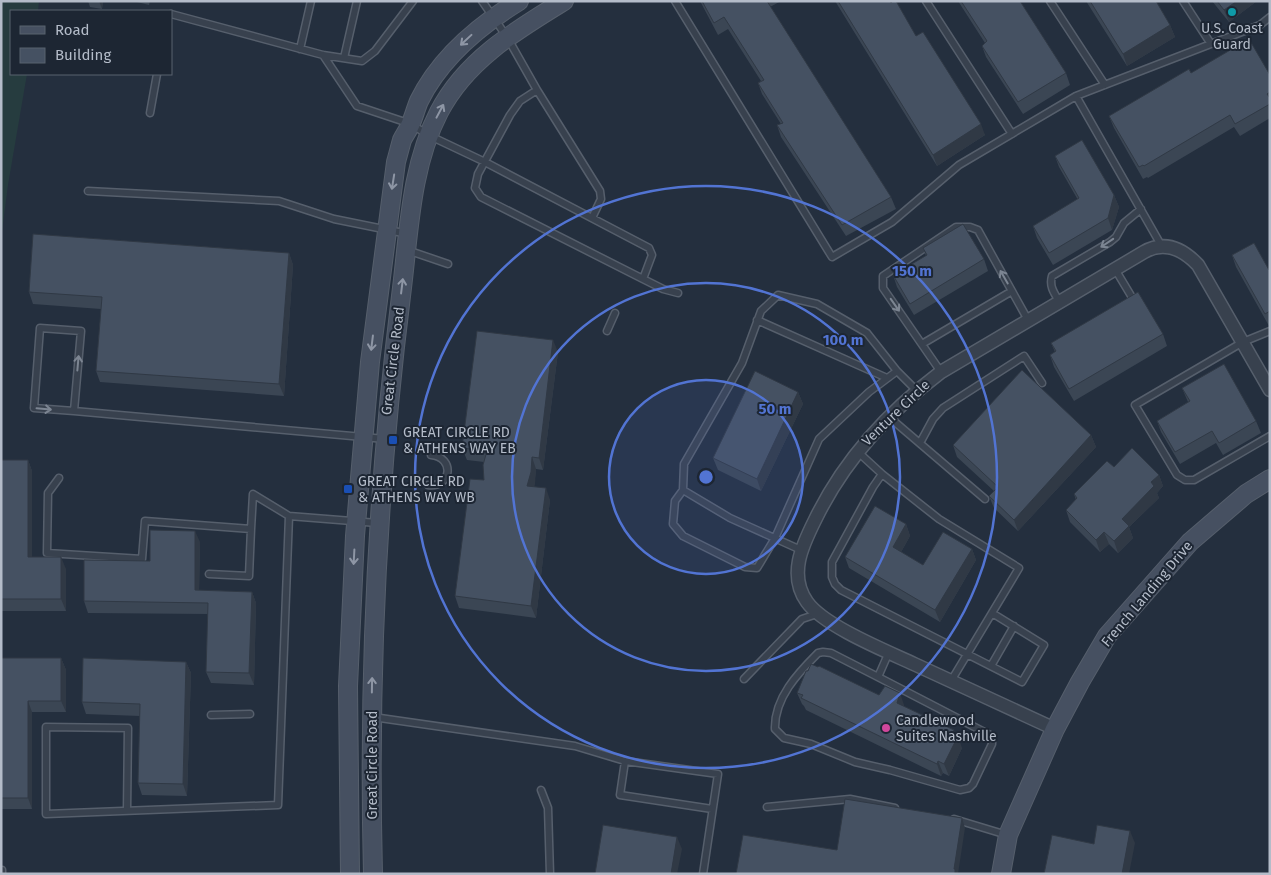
<svg xmlns="http://www.w3.org/2000/svg" width="1271" height="875" font-family="'Fira Sans',sans-serif">
	<style>
		.green { fill: #263c3f }
		.lines { fill: none; stroke-linecap: round; stroke-linejoin: round }
		.lane-casing { stroke: #565f6c; stroke-width: 9 }
		.street-casing { stroke: #565f6c; stroke-width: 15 }
		.secondary-casing { stroke: #565f6c; stroke-width: 20 }
		.lane { stroke: #38414e; stroke-width: 6 }
		.street { stroke: #38414e; stroke-width: 12 }
		.secondary { stroke: #465061; stroke-width: 18 }
		.wall { fill: #3b4654 }
		.shaded-wall { fill: #303945 }
		.building { fill: #455162; stroke: #303945 }
		.oneway { stroke: #8e96a5 }
		.oneway2 { stroke: #7c8592 }
		.ring { fill: none; stroke: #5274d3; stroke-width: 2.5 }
		.culture-dot { fill: #0f9aa8; stroke: #1d2633; stroke-width: 2 }
		.transit-dot { fill: #1a4fb4; stroke: #1d2633; stroke-width: 2 }
		.hotel-dot { fill: #d1479c; stroke: #1d2633; stroke-width: 2 }
		.labels { text-anchor: middle; dominant-baseline: central; stroke-width: 4; stroke-linejoin: round; paint-order: stroke }
		.poi-label { font-size: 14px; fill: #b4bcc9; stroke: #1d2633; text-anchor: start }
		.street-label { font-size: 14px; fill: #b4bcc9; stroke: #1d2633 }
		.centre { fill: #5274d3; stroke: #1d2633; stroke-width: 2.5 }
		.ring-label { font-size: 15px; text-anchor: middle; font-weight: bold; fill: #5274d3; stroke: #1d2633; stroke-width: 4; stroke-linejoin: round; paint-order: stroke }
	</style>
	<rect width="100%" height="100%" fill="#242f3e"/>
	<path class="green" d="M1,1H39L38,11H11V74H27L8,185L1,239Z"/>
	<g class="lines">
		<g class="lane-casing">
			<path id="lane" d="M482,1L507,37L537,90
				M675,1L832,257L892,222L959,165L1076,96
				M926,1L1012,134
				M1050,1L1105,85
				M1183,1L1211,44
				M171,14L323,55L362,61L375,51L413,1
				M300,49L311,1
				M323,55L357,106L411,124L428,135L485,162L649,248L652,255L643,279L481,197L475,188L478,174L510,115L520,101L537,90L600,191L601,199L592,218
				M344,58L357,1
				M150,113L157,74
				M88,191L279,201L334,219L408,234
				M1161,245L1076,96L1260,25L1270,17
				M407,250L448,264
				M1115,269L1133,299
				M643,279L663,289L678,293
				M1059,301C1054,293 1049,286 1052,276L1110,242L1116,237L1124,223L1141,209
				M757,320L887,378
				M607,331L615,313
				M1270,331L1243,342L1135,405L1177,475L1185,480H1194L1270,436
				M922,344L1012,291
				M941,372L883,288V276L956,227H970L978,230L1028,320
				M74,411L81,331L40,328L34,408L74,411L363,437L385,439
				M889,417L985,499
				M920,443L933,419L943,408L1024,356L1042,383
				M858,452L882,474L939,519L1019,568L951,681
				M882,474L873,487L832,562V577L835,584L841,590L1022,682L1044,645L992,613
				M59,478L48,493L47,553L142,559L145,521L251,529L249,576L209,574
				M428,485C452,488 455,457 431,455
				M683,490L675,501L673,524L683,536L745,567L757,568L775,538L819,439L869,392L897,371
				M251,529L253,494L289,516
				M801,550L730,518L683,490L684,464L742,363L761,311L778,295L817,304L867,333L897,371L917,391
				M991,666L1014,626
				M878,677L831,653L823,652L818,653C798,673 774,698 775,729L784,738L811,744L855,762L890,770L960,790L969,788L973,784L992,744V736L878,677L889,652
				M744,679L802,619L817,614
				M211,715L250,714
				M373,717L575,746L625,761L718,774L703,874
				M625,761L620,795L712,809
				M541,790L548,808L550,874
				M767,807L850,799L895,808
				M127,811L128,728L46,727V814L278,805L289,516L377,523
				M954,819L1007,835
				M2,870V874"/>
		</g>
		<g class="street-casing">
			<path id="street" d="M1055,729C1008,707 961,686 914,664C886,651 824,626 807,602C788,575 802,546 815,520C844,460 888,412 941,372L1144,252C1165,240 1183,249 1198,265L1270,390"/>
		</g>
		<g class="secondary-casing">
			<path id="secondary" d="M350,874L348,686L355,536L370,362L396,162C398,155 400,147 402,140C405,134 409,129 411,123C414,116 416,108 419,101C440,58 480,25 519,1
				M373,874C368,680 377,488 401,296C409,234 410,168 439,112C466,60 515,31 564,1
				M1001,874L1008,835L1055,729L1080,682L1107,636L1190,542L1246,494L1270,479"/>
		</g>
		<use href="#lane" class="lane"/>
		<use href="#street" class="street"/>
		<use href="#secondary" class="secondary"/>
	</g>
	<path class="wall" d="M88,1H103L102,9L90,7Z
		M133,1H150L149,5Z
		M700,1H781L770,7L891,197L896,209L846,236L781,137L777,125L781,124L762,94L758,83L761,81L728,29L718,35Z
		M835,1H890L985,135L937,166Z
		M958,1H1020L1066,73L1070,85L1023,114L986,57L982,46L985,43Z
		M1086,1H1156L1170,25L1175,37L1127,66Z
		M1212,1H1257L1229,22Z
		M1191,73L1270,75V118L1240,136L1234,127L1148,178L1147,177L1143,179L1114,128L1109,116Z
		M1055,156L1114,195L1119,207L1112,230L1053,265L1037,238L1033,226L1078,200L1059,167Z
		M923,248L984,259L988,271L914,315L897,287L893,275L926,256Z
		M289,253L293,265L284,396L100,382L96,371L101,309L33,304L29,292Z
		M1232,255L1270,270L1269,326L1236,267Z
		M1163,334L1167,346L1074,401L1054,367L1050,355L1055,352L1051,343Z
		M558,352L543,470L536,469L534,487L550,500L536,618L459,608L455,596L484,480V462L467,460L462,448Z
		M1182,388L1256,421L1261,433L1223,455L1216,443L1180,464L1161,432L1157,421L1188,402Z
		M798,392L803,404L761,491L718,470L713,458Z
		M1091,435L1096,447L1018,531L994,508L989,496L994,491L957,457L953,445Z
		M1,460H28L32,471V557L66,569V611H1Z
		M1114,467L1159,475L1163,486L1157,493L1159,498L1129,527L1133,538L1118,553L1109,544L1100,552L1070,522L1066,510L1076,500L1074,494Z
		M906,524L910,536L901,552L923,565L972,549L976,560L940,622L849,568L845,557Z
		M200,542L199,590L252,592L256,603L254,685L211,683L206,672L208,614L88,613L84,601L150,561Z
		M1,658H61L66,670V712H32V809H1Z
		M186,662L191,673L187,796L142,795L138,783L140,716L86,714L82,702Z
		M797,693L879,695L904,705V706L962,748L949,776L943,773L941,776L806,710L804,706L802,704Z"/>
	<path class="shaded-wall" d="M99,1H103L102,9Z
		M1237,1H1257L1229,22L1224,10Z
		M1170,25L1175,37L1127,66L1123,54Z
		M981,124L985,135L937,166L933,155Z
		M1114,195L1119,207L1112,230L1108,218Z
		M289,253L293,265L284,396L279,384Z
		M553,340L558,352L543,470L539,458Z
		M798,392L803,404L761,491L757,479Z
		M1091,435L1096,447L1018,531L1014,520Z
		M532,457L536,469L535,484L531,498L527,486Z
		M28,460L32,471V569L28,557Z
		M1159,475L1163,486L1157,493L1159,498L1129,527L1133,538L1118,553L1114,541L1122,519L1151,482Z
		M546,488L550,500L536,618L531,606Z
		M906,524L910,536L897,559L893,547Z
		M195,531L200,542L199,602L195,590Z
		M1104,532L1109,544L1100,552L1096,540Z
		M972,549L976,560L940,622L935,610Z
		M61,557L66,569V611L61,599Z
		M252,592L256,603L254,685L249,673Z
		M61,658L66,670V712L61,701Z
		M186,662L191,673L187,796L183,784Z
		M900,693L904,705L901,714L897,703Z
		M28,701L32,712V809L28,798Z
		M954,730L957,738L958,736L962,748L949,776L944,764L952,733Z
		M938,761L943,773L941,776L937,764Z
		M962,818L965,828L958,874H955L954,869Z
		M1130,831L1135,843L1129,874H1122Z
		M677,837L682,849L677,874H671Z"/>
	<path class="building" d="M702,1H767L891,197L842,225L777,125L783,123L758,83L764,80L724,17L714,23Z
		M838,1H890L891,3L893,1H896L916,36L923,32L981,124L933,155Z
		M961,1H1020L1066,73L1018,102L982,46L987,41Z
		M1090,1H1156L1170,25L1123,54Z
		M1217,1H1237L1224,10Z
		M1249,39L1270,75V92L1267,94L1270,98V104L1235,124L1230,115L1144,166L1143,165L1139,167L1109,116L1189,69L1191,73Z
		M1082,140L1114,195L1108,218L1049,253L1033,226L1079,198L1055,156Z
		M963,224L984,259L910,304L893,275L927,255L923,248Z
		M33,234L289,253L279,384L96,371L102,297L29,292Z
		M1254,243L1269,270H1270V311L1265,314L1232,255Z
		M1138,292L1163,334L1069,389L1050,355L1056,351L1051,343Z
		M477,331L553,340L539,458L532,457L531,472L527,486L546,488L531,606L455,596L470,479L484,480L483,465L487,451L462,448Z
		M1224,364L1256,421L1219,443L1212,431L1175,452L1157,421L1190,401L1182,388Z
		M1022,370L1091,435L1014,520L989,496L998,487L953,445Z
		M755,371L798,392L757,479L713,458Z
		M1132,448L1159,475L1151,482L1154,486L1122,519L1129,526L1114,541L1104,532L1096,540L1066,510L1077,498L1074,494L1107,461L1114,467Z
		M1,460H28V557H61V599H1Z
		M875,506L906,524L893,547L923,565L943,532L972,549L935,610L845,557Z
		M150,530L195,531V590L252,592L249,673L206,672L208,603L84,601V560L150,561Z
		M1,658H61V701H28V798H1Z
		M83,658L186,662L183,784L138,783L140,704L82,702Z
		M811,664L818,667L819,666L879,695L885,686L900,693L897,703L954,730L952,733L958,736L944,764L938,761L937,764L801,698L803,695L797,693L806,671H808Z
		M845,799L962,818L954,869H955V874H736L743,835L837,850Z
		M603,825L677,837L671,874H595Z
		M1097,825L1130,831L1122,874H1044L1052,835L1094,844Z"/>
	<defs><path id="oneway-shaft" d="M-6 0H5M1.5-3L5.5 0L1.5 3" fill="none" stroke-width="1.6" stroke-linecap="round" stroke-linejoin="round" transform="scale(1.25)"/></defs>
	<g class="oneway">
		<use href="#oneway-shaft" transform="translate(466 40) rotate(137)"/>
		<use href="#oneway-shaft" transform="translate(440 111) rotate(-62)"/>
		<use href="#oneway-shaft" transform="translate(393 182) rotate(99)"/>
		<use href="#oneway-shaft" transform="translate(402 286) rotate(-83)"/>
		<use href="#oneway-shaft" transform="translate(372 343) rotate(97)"/>
		<use href="#oneway-shaft" transform="translate(354 557) rotate(93)"/>
		<use href="#oneway-shaft" transform="translate(372 685) rotate(-89)"/>
	</g>
	<g class="oneway2">
		<use href="#oneway-shaft" transform="translate(1107 243) rotate(146)"/>
		<use href="#oneway-shaft" transform="translate(1004 277) rotate(-120)"/>
		<use href="#oneway-shaft" transform="translate(895 305) rotate(55)"/>
		<use href="#oneway-shaft" transform="translate(78 363) rotate(-85)"/>
		<use href="#oneway-shaft" transform="translate(44 409) rotate(5)"/>
	</g>
	<circle cx="706" cy="477" r="97" fill="#5274d3" fill-opacity=".12"/>
	<g class="ring">
		<circle cx="706" cy="477" r="97"/>
		<circle cx="706" cy="477" r="194"/>
		<circle cx="706" cy="477" r="291"/>
	</g>
	<circle class="culture-dot" cx="1232" cy="12" r="5"/>
	<g class="transit-dot">
		<rect x="388" y="435" width="10" height="10" rx="2.5"/>
		<rect x="343" y="484" width="10" height="10" rx="2.5"/>
	</g>
	<circle class="hotel-dot" cx="886" cy="728" r="5"/>
	<g class="labels">
		<g class="poi-label">
			<text x="1232" y="28" text-anchor="middle">U.S. Coast<tspan x="1232" dy="16">Guard</tspan></text>
			<text x="403" y="432">GREAT CIRCLE RD<tspan x="403" dy="16">&amp; ATHENS WAY EB</tspan></text>
			<text x="358" y="481">GREAT CIRCLE RD<tspan x="358" dy="16">&amp; ATHENS WAY WB</tspan></text>
			<text x="896" y="720">Candlewood<tspan x="896" dy="16">Suites Nashville</tspan></text>
		</g>
		<g class="street-label">
			<text transform="translate(393 361) rotate(-83)">Great Circle Road</text>
			<text transform="translate(896 413) rotate(-44)">Venture Circle</text>
			<text transform="translate(1147 594) rotate(-50)">French Landing Drive</text>
			<text transform="translate(372 765) rotate(-90)">Great Circle Road</text>
		</g>
	</g>
	<circle cx="706" cy="477" r="8" class="centre"/>
	<g class="ring-label">
		<text x="912" y="276">150 m</text>
		<text x="843" y="345">100 m</text>
		<text x="775" y="414">50 m</text>
	</g>
	<rect width="1271" height="875" fill="none" stroke="#b4bcc9" stroke-width="5"/>
	<rect x="10" y="10" width="162" height="65" fill="#1d2633" stroke="#59626f"/>
	<rect x="20" y="26" width="25" height="8" fill="#465061" stroke="#59626f"/>
	<text x="55" y="35" font-size="15" fill="#b4bcc9">Road</text>
	<rect x="20" y="48" width="25" height="15" fill="#455162" stroke="#59626f"/>
	<text x="55" y="60" font-size="15" fill="#b4bcc9">Building</text>
</svg>
